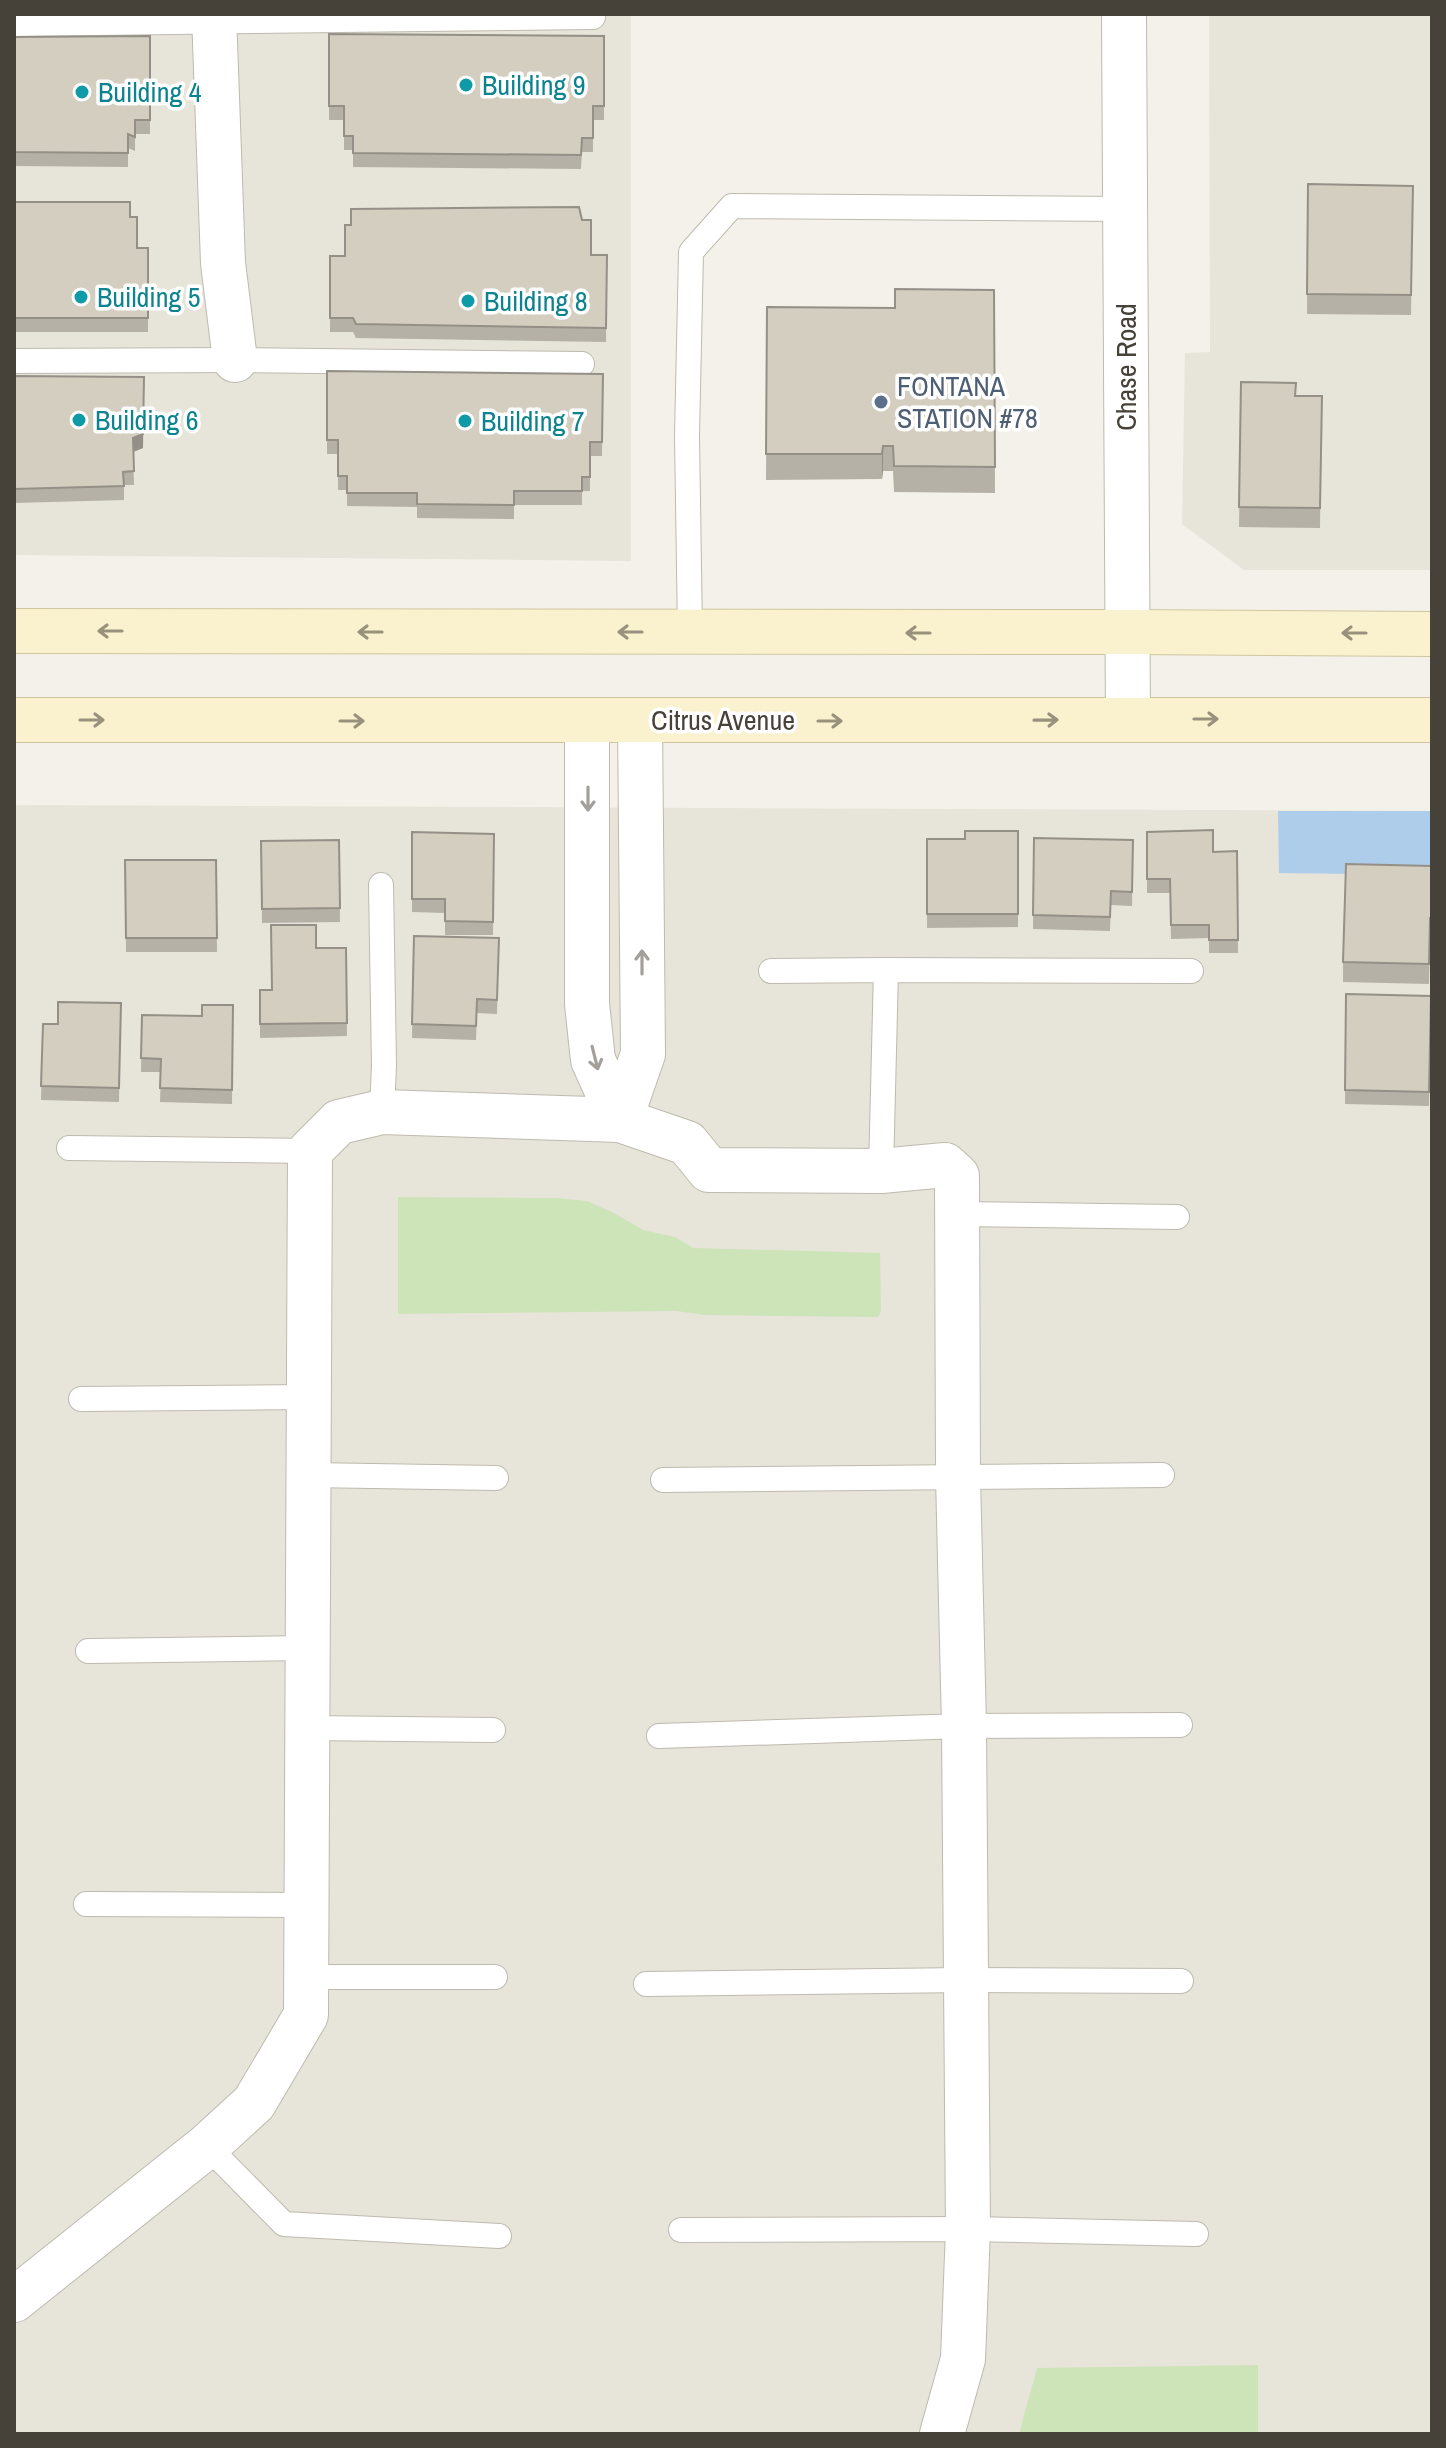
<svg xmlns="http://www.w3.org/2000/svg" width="1446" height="2448" font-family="'Archivo Narrow',sans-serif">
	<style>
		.residential { fill: #e7e4d9 }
		.green { fill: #cde4b8 }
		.water { fill: #adcdea }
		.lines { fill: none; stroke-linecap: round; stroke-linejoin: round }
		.lane-casing { stroke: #bebaae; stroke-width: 26 }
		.street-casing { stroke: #bebaae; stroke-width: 46 }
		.secondary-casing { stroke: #cfc69e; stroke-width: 46 }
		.lane { stroke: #fff; stroke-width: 24 }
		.street { stroke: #fff; stroke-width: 44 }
		.secondary { stroke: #faf2cf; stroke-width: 44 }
		.wall { fill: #b6b1a6 }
		.shaded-wall { fill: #949087 }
		.building { fill: #d4cec1; stroke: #949087; stroke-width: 2 }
		.oneway { stroke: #98917c }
		.oneway2 { stroke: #a3a09c }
		.culture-dot { fill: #0f9aa8; stroke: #fff; stroke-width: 3 }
		.service-dot { fill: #5c6f8a; stroke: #fff; stroke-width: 3 }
		.labels { text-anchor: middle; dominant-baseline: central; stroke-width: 7; stroke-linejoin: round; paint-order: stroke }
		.culture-label { font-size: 28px; fill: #0d838f; stroke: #fff; text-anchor: start }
		.street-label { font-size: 28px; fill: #474239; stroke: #fff }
		.service-label { font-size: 28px; fill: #4e5e75; stroke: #fff; text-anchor: start }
	</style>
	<rect width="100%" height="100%" fill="#f4f1eb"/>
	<path class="residential" d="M14,14H631V561L14,555Z
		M1209,14H1432V570H1244L1182,524L1185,353L1210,352Z
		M14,805L1432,811V2434H14Z"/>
	<path class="green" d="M398,1197L556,1198L587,1201L612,1212L643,1230L675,1237L693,1248L880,1253L881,1311L878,1317L705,1315L676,1311L398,1314Z
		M1258,2365V2434H1019L1037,2368Z"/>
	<path class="water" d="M1278,811H1432V875L1279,873Z"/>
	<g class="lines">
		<g class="lane-casing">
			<path id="lane" d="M14,24L593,17
				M14,361L235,360L582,364
				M690,632L687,436L691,252L732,206L1125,209
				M381,885L384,1065L382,1112
				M771,971L886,970
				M69,1148L310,1151
				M881,1171L886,970L1191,971
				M958,1214L1177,1217
				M81,1399L309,1397
				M310,1475L496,1478
				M663,1480L1162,1475
				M88,1651L308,1648
				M307,1728L493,1730
				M659,1736L964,1726L1180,1725
				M86,1904L308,1905
				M307,1977H495
				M646,1984L965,1980L1181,1981
				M207,2146L284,2224L499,2236
				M681,2230L968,2229L1196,2234"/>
		</g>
		<g class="street-casing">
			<path id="street" d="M214,14L223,263L235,360
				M1124,14L1128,719
				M587,721V1004L593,1060L620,1120
				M620,1120L643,1054L640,720
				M14,2300L207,2146L254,2103L306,2015L310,1151L339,1122L382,1112L620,1120L687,1143L709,1170L881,1171L945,1165L957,1176L958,1476L964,1726L968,2229L963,2359L942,2434"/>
		</g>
		<g class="secondary-casing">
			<path id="secondary" d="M14,631L1127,632L1432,634
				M14,720H1432"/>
		</g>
		<use href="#lane" class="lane"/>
		<use href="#street" class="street"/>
		<use href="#secondary" class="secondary"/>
	</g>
	<path class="wall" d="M329,34L604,36V120H593V152H582L581,169L353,167V150H344V120H329Z
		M150,36V134H135V151L128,148V167L14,166V37Z
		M1308,184L1413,186L1411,315L1307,314Z
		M14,202L130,217L137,248H148V332H14Z
		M607,255L606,342L356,338L353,332H330V256Z
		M895,289L994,290L995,493L894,492L893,471H883L882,479L766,480L767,307L895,308Z
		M327,371L603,374L602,456H590V491H582V505H514V519L417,518V507L347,506V490H338V454H327Z
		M14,376L143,448L133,452L134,485H124V500L14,503Z
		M1241,382L1296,396H1322L1320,528L1239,527Z
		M1018,831V927L927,928V839H965Z
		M412,832L494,834L493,935H445V913L412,912Z
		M1147,832L1213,852L1237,851L1238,953H1209V938L1171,939L1170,893H1147Z
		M1034,838L1133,840L1132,906L1111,905L1110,931L1033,929Z
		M339,840L340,922L262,923L261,841Z
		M125,860H216L217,952H126Z
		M1432,866V938H1430L1429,984L1343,982V962Z
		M414,936L499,938L497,1014L477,1013L476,1040L412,1038Z
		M316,948H346L347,1036L260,1038V990H272Z
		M1346,994L1431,996L1429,1106L1345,1104Z
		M121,1003L119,1102L41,1100L43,1024H58Z
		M233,1005L232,1104L160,1102L161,1072H141L142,1015L202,1016Z"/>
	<path class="shaded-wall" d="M144,377L143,448L133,452V438Z
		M883,446V471L882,479V454Z"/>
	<path class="building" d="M329,34L604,36V106H593V138H582L581,155L353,153V136H344V106H329Z
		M150,36V120H135V137L128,134V153L14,152V37Z
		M1308,184L1413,186L1411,295L1307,294Z
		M14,202H130V217H137V248H148V318H14Z
		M579,207L582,220H591V255H607L606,328L356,324L353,318H330V256H345V225H351V209Z
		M895,289L994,290L995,467L894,466L893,446H883L882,454H766L767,307L895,308Z
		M327,371L603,374L602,442H590V477H582V491H514V505L417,504V493H347V476H338V440H327Z
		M14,376L144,377L143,434L133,438L134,471L123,472L124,486L14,489Z
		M1241,382L1296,383L1295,396H1322L1320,508L1239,507Z
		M1213,830V852L1237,851L1238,940H1209V925H1171L1170,879H1147V832Z
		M965,831H1018V914H927V839H965Z
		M412,832L494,834L493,922L445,921V899H412Z
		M1034,838L1133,840L1132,892L1111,891L1110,917L1033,915Z
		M339,840L340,908L262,909L261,841Z
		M125,860H216L217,938H126Z
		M1346,864L1432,866V918H1430L1429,964L1343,962Z
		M271,925H316V948H346L347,1023L260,1024V990H272Z
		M414,936L499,938L497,1000L477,999L476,1026L412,1024Z
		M1346,994L1431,996L1429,1092L1345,1090Z
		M58,1002L121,1003L119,1088L41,1086L43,1024H58Z
		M202,1005H233L232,1090L160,1088L161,1059L141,1058L142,1015L202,1016Z"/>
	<defs><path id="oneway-shaft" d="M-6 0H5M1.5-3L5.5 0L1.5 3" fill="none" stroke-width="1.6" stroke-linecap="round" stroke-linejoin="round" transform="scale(2)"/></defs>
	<g class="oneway">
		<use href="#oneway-shaft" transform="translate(110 631) rotate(-180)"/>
		<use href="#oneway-shaft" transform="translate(370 632) rotate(-180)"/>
		<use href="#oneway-shaft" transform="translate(630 632) rotate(-180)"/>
		<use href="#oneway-shaft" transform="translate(918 633) rotate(-180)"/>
		<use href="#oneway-shaft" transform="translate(1354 633) rotate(-180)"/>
		<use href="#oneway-shaft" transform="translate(1206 719)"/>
		<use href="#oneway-shaft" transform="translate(92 720)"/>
		<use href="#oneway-shaft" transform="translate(1046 720) rotate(-1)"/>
		<use href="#oneway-shaft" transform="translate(352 721)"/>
		<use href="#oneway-shaft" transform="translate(830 721)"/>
	</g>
	<g class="oneway2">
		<use href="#oneway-shaft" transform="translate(588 799) rotate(90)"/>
		<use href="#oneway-shaft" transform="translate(642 962) rotate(-90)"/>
		<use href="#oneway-shaft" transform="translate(595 1058) rotate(76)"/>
	</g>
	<g class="culture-dot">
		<circle cx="466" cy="85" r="8"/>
		<circle cx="82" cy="92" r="8"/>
		<circle cx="81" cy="297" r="8"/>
		<circle cx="468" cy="301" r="8"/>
		<circle cx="79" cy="420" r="8"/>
		<circle cx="465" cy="421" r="8"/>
	</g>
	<circle class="service-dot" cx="881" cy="402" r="8"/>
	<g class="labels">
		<g class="culture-label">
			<text x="482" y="85">Building 9</text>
			<text x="98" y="92">Building 4</text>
			<text x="97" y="297">Building 5</text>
			<text x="484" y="301">Building 8</text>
			<text x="95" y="420">Building 6</text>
			<text x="481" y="421">Building 7</text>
		</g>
		<g class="street-label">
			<text transform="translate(1126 367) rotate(-90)">Chase Road</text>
			<text x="723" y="720">Citrus Avenue</text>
		</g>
		<g class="service-label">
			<text x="897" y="386">FONTANA<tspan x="897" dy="32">STATION #78</tspan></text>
		</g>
	</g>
	<rect width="1446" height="2448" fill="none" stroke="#474239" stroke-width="32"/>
</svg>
